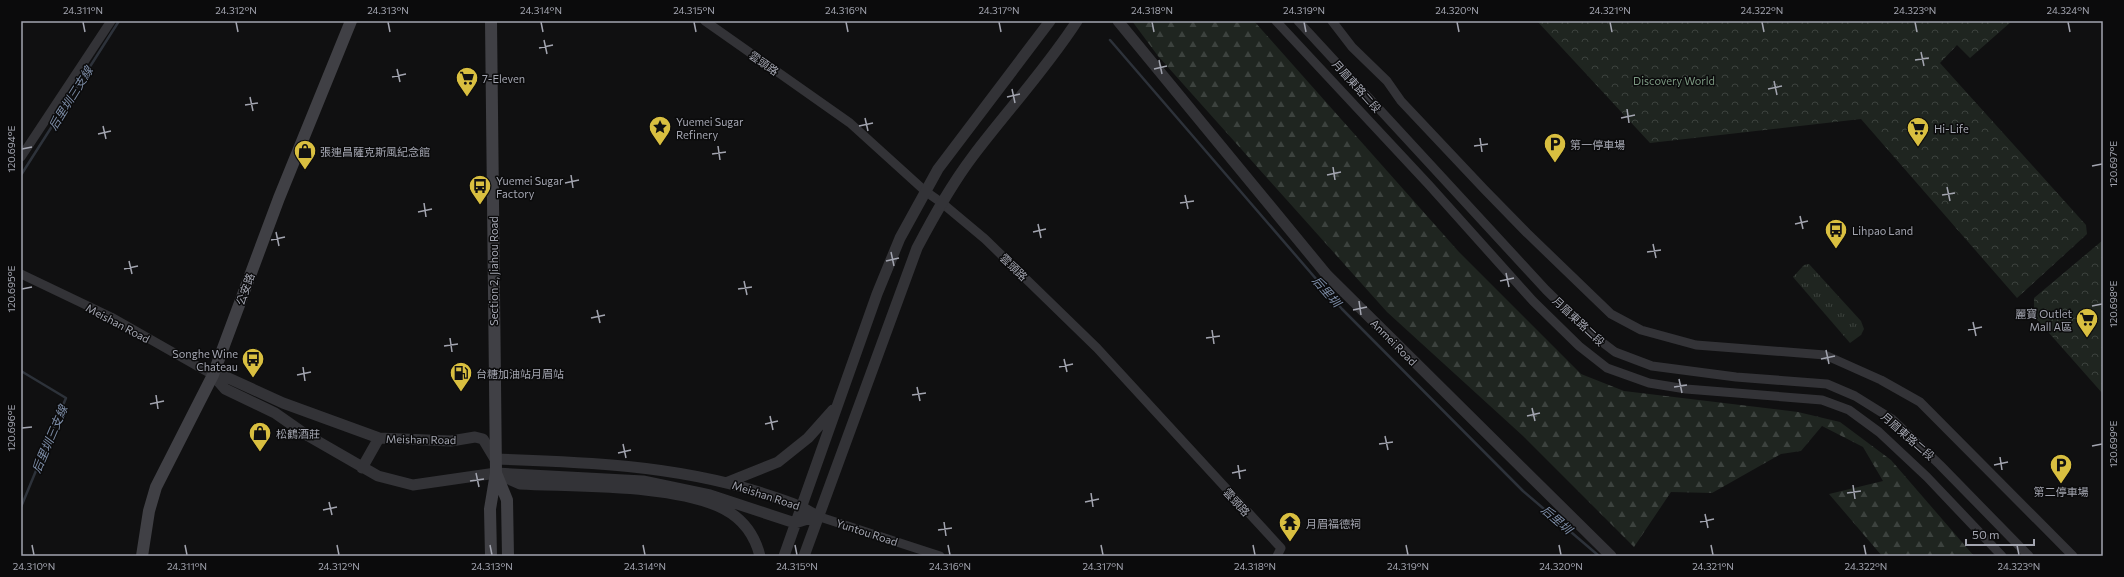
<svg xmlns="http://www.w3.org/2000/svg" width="2124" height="577" font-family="Commissioner,'Noto Sans TC',sans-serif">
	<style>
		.grass { fill: url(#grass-tufts) }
		.forest { fill: url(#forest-firs) }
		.park { fill: url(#park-crowns) }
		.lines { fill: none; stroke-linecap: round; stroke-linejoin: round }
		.stream { stroke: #2d323a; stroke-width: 2.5 }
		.minor { stroke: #333337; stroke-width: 9 }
		.tertiary { stroke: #333337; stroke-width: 11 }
		.secondary { stroke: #404045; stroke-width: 12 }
		.ticks { fill: none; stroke: #a3a5b0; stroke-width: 1.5 }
		.labels { text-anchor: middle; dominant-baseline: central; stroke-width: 3; stroke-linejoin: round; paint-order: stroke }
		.street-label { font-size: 11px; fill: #a3a5b0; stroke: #0b0b0c }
		.poi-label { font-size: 11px; fill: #a3a5b0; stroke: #0b0b0c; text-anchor: start }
		.park-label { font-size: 11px; fill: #7c9982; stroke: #0b0b0c }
		.water-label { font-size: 12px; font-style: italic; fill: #7d8da7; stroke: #0b0b0c }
		.neatline { fill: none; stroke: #a3a5b0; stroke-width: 1.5 }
		.ticks-label { font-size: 10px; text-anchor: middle; fill: #a3a5b0 }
	</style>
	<defs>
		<pattern id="grass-tufts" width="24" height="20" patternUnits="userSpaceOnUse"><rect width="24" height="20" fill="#1f2520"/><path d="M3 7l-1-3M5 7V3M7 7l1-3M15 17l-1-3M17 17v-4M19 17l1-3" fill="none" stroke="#3c423e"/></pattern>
		<pattern id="forest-firs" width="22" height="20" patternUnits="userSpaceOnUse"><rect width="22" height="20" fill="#1f2520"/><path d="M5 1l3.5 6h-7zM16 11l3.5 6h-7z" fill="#3c423e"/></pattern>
		<pattern id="park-crowns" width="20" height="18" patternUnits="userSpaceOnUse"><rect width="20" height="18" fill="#1f2520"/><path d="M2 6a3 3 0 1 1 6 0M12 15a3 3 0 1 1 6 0" fill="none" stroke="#3c423e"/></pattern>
	</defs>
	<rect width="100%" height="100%" fill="#101011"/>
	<path class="grass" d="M1809,264L1861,321L1864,329L1861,335L1850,343L1793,277L1804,265Z"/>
	<path class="forest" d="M1132,21H1254L1459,252L1581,374L1624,391L1798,412L1840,422L1891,460L1974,556H1882L1829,494L1883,481L1863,447L1822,426L1801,451L1781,454L1712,493L1671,492L1634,547L1523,436L1387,312L1158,56Z"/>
	<path class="park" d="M1537,21H2012L1970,58L1957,45L1940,63L2086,225L2087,234L2017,298L1861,119L1650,143Z
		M2103,240V394L2034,316V298Z"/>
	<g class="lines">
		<path class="stream" d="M1110,40L1342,309L1523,491L1599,556
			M21,175L119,21
			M21,371L66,398L21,507"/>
		<path class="minor" d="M705,21L850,123L925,191L942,203L985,239L1097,348L1281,548L1277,556
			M1276,21L1429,185L1533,301L1579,346L1607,368L1649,383L1686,389L1822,400L1849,410L1879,432L1927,477L2002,556
			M1298,21L1546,290L1590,333L1615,352L1652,366L1736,377L1827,384L1855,396L1892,419L1940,465L2029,556
			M1332,21L1352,47L1387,81L1401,101L1484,189L1527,233L1611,314L1641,330L1696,345L1825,355L1881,380L1920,402L2073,556
			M21,157L111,21
			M21,274L111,317L213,375
			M817,516L940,556"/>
		<path class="tertiary" d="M1118,21L1327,275L1611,556
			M213,375L225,389L275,413L305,434L378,476L413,485L496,473L643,481L710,495L795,523L817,516
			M213,375L224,376L283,403L379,438L451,441L475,437L483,439L495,459C584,462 673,465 759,492C780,499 799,504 817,516
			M362,468L379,438
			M502,476L520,484C577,487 675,484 724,509C743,519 755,536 760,556
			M728,482L778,462L808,438L833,410
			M784,556L877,294L900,238L938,169L1050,21
			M804,556L917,248C934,216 951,185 973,156C1007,111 1046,69 1077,21"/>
		<path class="secondary" d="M496,473L507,500L508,556
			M142,556L149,511L156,487L213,375L279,198L351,21
			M491,556L490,509L496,473L491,21"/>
	</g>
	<path class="ticks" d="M83,22L85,32M236,22L238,32M388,22L390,32M541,22L543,32M694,22L696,32M846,22L848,32M999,22L1001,32M1152,22L1154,32M1304,22L1306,32M1457,22L1459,32M1610,22L1612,32M1762,22L1764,32M1915,22L1917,32M2068,22L2070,32M544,40L547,54M539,48L553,45M1921,52L1924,66M1159,60L1162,74M1915,60L1929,58M397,69L400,82M1154,69L1167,66M392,77L406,74M1774,81L1777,95M1012,89L1015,103M1768,89L1782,86M250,97L253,111M1007,97L1020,94M245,105L258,103M1627,109L1629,123M865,118L868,131M1621,118L1635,115M103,126L106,139M859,126L873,123M98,134L111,131M1480,138L1482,152M718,146L720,160M1474,146L1488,144M22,149L32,147M712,154L726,152M2092,166L2102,164M1333,167L1335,180M571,175L573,188M1327,175L1341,172M565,183L579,180M1947,187L1950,201M1185,195L1188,209M1942,195L1955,193M424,203L426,217M1180,203L1194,201M418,212L432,209M1800,216L1803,229M1038,224L1041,238M1795,224L1808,221M276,232L279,246M1033,232L1046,229M271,240L285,237M1653,244L1656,258M891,252L894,266M1647,252L1661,250M129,261L132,274M886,261L899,258M124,269L138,266M1506,273L1509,287M744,281L747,295M1500,281L1514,278M22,289L32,287M738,289L752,287M1359,301L1361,315M2092,306L2102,304M597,310L600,323M1353,310L1367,307M591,318L605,315M1973,322L1976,336M1212,330L1214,344M1968,330L1982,327M450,338L452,352M1206,338L1220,336M444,346L458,344M1826,350L1829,364M1064,359L1067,372M1821,359L1835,356M303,367L305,381M1059,367L1073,364M297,375L311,372M1679,379L1682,393M917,387L920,401M1674,387L1687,385M156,395L158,409M912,395L926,393M150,404L164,401M1532,408L1535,421M770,416L773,430M1527,416L1540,413M765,424L778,421M22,428L32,427M1385,436L1388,450M623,444L626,458M1379,444L1393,442M2092,446L2102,444M618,453L631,450M2000,457L2002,470M1238,465L1240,479M1994,465L2008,462M476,473L479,487M1232,473L1246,470M470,481L484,479M1853,485L1855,499M1091,493L1093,507M1847,493L1861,491M329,502L332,515M1085,502L1099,499M323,510L337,507M1705,514L1708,528M944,522L946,536M1700,522L1714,519M938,530L952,528M32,545L34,555M185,545L187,555M337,545L339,555M490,545L492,555M643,545L645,555M795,545L797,555M948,545L950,555M1101,545L1103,555M1253,545L1255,555M1406,545L1408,555M1559,545L1561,555M1711,545L1713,555M1864,545L1866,555M2017,545L2019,555"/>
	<defs>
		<g id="supermarket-pin" transform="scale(1.15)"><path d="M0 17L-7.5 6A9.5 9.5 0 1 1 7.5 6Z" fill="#d9bf40" stroke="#0b0b0c"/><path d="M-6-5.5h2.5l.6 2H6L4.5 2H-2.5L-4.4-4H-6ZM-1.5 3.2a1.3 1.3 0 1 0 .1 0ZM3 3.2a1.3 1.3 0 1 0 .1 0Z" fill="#111"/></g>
		<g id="sight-pin" transform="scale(1.15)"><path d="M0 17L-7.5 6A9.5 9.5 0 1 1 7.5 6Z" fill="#d9bf40" stroke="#0b0b0c"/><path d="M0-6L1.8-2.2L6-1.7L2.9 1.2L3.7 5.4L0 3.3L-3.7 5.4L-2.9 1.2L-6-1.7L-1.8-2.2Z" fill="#111"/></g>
		<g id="parking-pin" transform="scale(1.15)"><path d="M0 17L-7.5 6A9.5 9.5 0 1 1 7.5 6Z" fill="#d9bf40" stroke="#0b0b0c"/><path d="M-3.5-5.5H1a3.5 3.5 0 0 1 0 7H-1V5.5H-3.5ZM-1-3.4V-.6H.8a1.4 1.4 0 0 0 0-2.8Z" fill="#111"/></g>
		<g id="shop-pin" transform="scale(1.15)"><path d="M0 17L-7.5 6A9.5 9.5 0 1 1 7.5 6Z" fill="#d9bf40" stroke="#0b0b0c"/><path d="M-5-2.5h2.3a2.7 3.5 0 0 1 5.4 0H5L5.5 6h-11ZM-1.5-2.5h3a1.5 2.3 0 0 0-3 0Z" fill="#111"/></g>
		<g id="bus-pin" transform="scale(1.15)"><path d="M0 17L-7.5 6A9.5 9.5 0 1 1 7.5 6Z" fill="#d9bf40" stroke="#0b0b0c"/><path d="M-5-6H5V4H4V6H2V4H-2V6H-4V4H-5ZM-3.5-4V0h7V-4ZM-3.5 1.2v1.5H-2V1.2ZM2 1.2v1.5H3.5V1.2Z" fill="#111"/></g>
		<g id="fuel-pin" transform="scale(1.15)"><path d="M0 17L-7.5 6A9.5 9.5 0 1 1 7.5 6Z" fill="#d9bf40" stroke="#0b0b0c"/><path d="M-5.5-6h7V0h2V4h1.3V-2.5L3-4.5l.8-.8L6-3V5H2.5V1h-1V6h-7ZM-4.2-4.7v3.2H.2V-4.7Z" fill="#111"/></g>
		<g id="temple-pin" transform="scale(1.15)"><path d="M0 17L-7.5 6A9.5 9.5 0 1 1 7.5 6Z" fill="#d9bf40" stroke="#0b0b0c"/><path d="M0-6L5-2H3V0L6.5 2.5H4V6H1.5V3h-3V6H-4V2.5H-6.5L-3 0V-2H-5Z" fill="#111"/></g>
	</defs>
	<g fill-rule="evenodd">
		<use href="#supermarket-pin" x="467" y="78"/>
		<use href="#sight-pin" x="660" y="127"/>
		<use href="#supermarket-pin" x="1918" y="128"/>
		<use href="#parking-pin" x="1555" y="144"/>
		<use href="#shop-pin" x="305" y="151"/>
		<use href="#bus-pin" x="480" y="186"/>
		<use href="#bus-pin" x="1836" y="230"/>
		<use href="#supermarket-pin" x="2087" y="319"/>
		<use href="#bus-pin" x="253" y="359"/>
		<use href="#fuel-pin" x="461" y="373"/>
		<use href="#shop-pin" x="260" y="433"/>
		<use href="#parking-pin" x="2061" y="465"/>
		<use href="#temple-pin" x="1290" y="523"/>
	</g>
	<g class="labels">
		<g class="street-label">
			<text transform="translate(764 63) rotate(35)">雲頭路</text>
			<text transform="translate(1357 86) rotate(48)">月眉東路二段</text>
			<text transform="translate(1014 267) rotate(44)">雲頭路</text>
			<text transform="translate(493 271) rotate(-90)">Section 2, Jiahou Road</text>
			<text transform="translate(245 289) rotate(-70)">公安路</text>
			<text transform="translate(1579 321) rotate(43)">月眉東路二段</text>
			<text transform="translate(118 323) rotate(28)">Meishan Road</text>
			<text transform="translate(1394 342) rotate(45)">Anmei Road</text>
			<text transform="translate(1908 436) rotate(41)">月眉東路二段</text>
			<text transform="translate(421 439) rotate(1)">Meishan Road</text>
			<text transform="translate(766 495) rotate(18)">Meishan Road</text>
			<text transform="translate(1237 502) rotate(48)">雲頭路</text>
			<text transform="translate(867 532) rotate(18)">Yuntou Road</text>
		</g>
		<g class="poi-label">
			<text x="482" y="78">7-Eleven</text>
			<text x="676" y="121">Yuemei Sugar<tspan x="676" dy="13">Refinery</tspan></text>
			<text x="1934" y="128">Hi-Life</text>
			<text x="1570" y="144">第一停車場</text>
			<text x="320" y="151">張連昌薩克斯風紀念館</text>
			<text x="496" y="180">Yuemei Sugar<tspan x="496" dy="13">Factory</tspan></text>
			<text x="1852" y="230">Lihpao Land</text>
			<text x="2072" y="313" text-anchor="end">麗寶 Outlet<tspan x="2072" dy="13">Mall A區</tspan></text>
			<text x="238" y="353" text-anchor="end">Songhe Wine<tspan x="238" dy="13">Chateau</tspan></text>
			<text x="476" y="373">台糖加油站月眉站</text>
			<text x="276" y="433">松鶴酒莊</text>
			<text x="2061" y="491" text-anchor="middle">第二停車場</text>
			<text x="1306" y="523">月眉福德祠</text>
		</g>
		<g class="park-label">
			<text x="1674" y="80">Discovery World</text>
		</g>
		<g class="water-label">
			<text transform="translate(70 98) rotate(-58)">后里圳三支線</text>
			<text transform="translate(1327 291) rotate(49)">后里圳</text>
			<text transform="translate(49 439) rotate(-67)">后里圳三支線</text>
			<text transform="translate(1557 519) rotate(41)">后里圳</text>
		</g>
	</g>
	<rect width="2124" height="577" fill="none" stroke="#0b0b0c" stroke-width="44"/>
	<path d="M1966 539v6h68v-6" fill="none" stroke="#a3a5b0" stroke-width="2"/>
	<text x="1972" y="539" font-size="12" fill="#a3a5b0" stroke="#0b0b0c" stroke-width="3" paint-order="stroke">50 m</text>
	<rect x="22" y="22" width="2080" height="533" class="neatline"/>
	<g class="ticks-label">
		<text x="83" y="14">24.311°N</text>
		<text x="236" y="14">24.312°N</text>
		<text x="388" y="14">24.313°N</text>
		<text x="541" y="14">24.314°N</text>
		<text x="694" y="14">24.315°N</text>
		<text x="846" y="14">24.316°N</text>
		<text x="999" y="14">24.317°N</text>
		<text x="1152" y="14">24.318°N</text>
		<text x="1304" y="14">24.319°N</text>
		<text x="1457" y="14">24.320°N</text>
		<text x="1610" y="14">24.321°N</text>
		<text x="1762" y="14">24.322°N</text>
		<text x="1915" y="14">24.323°N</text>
		<text x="2068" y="14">24.324°N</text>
		<text transform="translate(11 149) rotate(-90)" y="4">120.694°E</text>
		<text transform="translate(2113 164) rotate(-90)" y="4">120.697°E</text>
		<text transform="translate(11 289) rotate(-90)" y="4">120.695°E</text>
		<text transform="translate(2113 304) rotate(-90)" y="4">120.698°E</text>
		<text transform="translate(11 428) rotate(-90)" y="4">120.696°E</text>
		<text transform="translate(2113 444) rotate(-90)" y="4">120.699°E</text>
		<text x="34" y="570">24.310°N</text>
		<text x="187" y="570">24.311°N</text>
		<text x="339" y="570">24.312°N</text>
		<text x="492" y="570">24.313°N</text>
		<text x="645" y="570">24.314°N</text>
		<text x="797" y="570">24.315°N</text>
		<text x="950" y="570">24.316°N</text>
		<text x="1103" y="570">24.317°N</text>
		<text x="1255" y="570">24.318°N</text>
		<text x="1408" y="570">24.319°N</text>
		<text x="1561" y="570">24.320°N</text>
		<text x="1713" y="570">24.321°N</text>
		<text x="1866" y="570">24.322°N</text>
		<text x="2019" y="570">24.323°N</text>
	</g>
</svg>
